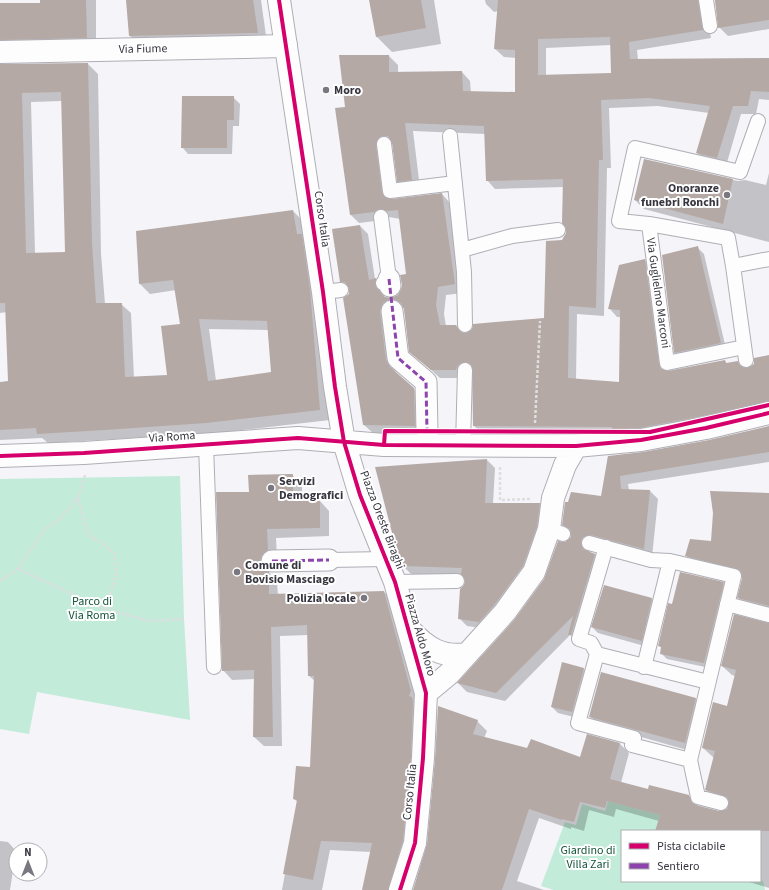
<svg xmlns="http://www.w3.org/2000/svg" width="769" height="890" font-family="'Source Sans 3',sans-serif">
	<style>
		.green { fill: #c2ebd9 }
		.shadow { fill: #0003; fill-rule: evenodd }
		.building { fill: #b5a9a5; fill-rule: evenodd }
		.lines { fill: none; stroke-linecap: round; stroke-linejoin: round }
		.service-casing { stroke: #afaeb5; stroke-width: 16 }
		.pedestrian-casing { stroke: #afaeb5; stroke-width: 23 }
		.minor-casing { stroke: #afaeb5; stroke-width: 24 }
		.tertiary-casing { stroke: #afaeb5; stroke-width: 24 }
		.path { stroke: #dedee0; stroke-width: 2.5; stroke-dasharray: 3 2; stroke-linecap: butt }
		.service { stroke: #fdfdfe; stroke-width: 14 }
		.pedestrian { stroke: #fdfdfe; stroke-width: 21 }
		.minor { stroke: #fdfdfe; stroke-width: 22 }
		.tertiary { stroke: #fdfdfe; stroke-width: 22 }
		.quiet { stroke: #8e44ad; stroke-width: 3; stroke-dasharray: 6 3; stroke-linecap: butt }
		.cycleway-casing { stroke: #fff; stroke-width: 6 }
		.cycleway { stroke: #d6006c; stroke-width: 4 }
		.poi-dot { fill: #797881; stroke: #fff; stroke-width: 1.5 }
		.labels { text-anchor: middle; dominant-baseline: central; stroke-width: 4; stroke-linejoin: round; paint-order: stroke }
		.street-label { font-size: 12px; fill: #373640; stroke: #fff }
		.poi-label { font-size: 12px; font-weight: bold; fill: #373640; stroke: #fff; text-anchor: start }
		.park-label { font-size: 12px; fill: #15543b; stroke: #fff }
	</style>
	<rect width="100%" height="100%" fill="#f4f4f9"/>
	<path class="green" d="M180,476L184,619L190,720L37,692L29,734L0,729V479Z
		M608,801L660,815L655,831H622V881L760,880L763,881L765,890H554L541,886L565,822L576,825L582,804L605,811Z"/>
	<path class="shadow" d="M41,0H96V47L0,55V4H41Z
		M128,0H261L267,43L140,45L130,36Z
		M370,0H434L441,44L392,52L376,36Z
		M485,0H713L706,10L711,38L637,50L638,60L769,59V100L759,99L756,114H741L726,166L705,161L697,153L709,113L658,106L609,108L611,168H607L604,316L577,314L576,380L620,383L621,317H617L609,308L645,260L653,268L666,371L724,361L728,364L748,369L769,356V410L618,435L483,434L474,426L473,370L466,374L465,378H440L410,351L404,308L400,307L388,321L394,369L397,374L422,397L423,434L373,433L364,425L350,290L341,281L360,226L368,234L375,279L384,288V297L391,299L398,296L407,275L400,219L389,217L383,220L359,223L350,214L346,108L340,56H389L398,65V73L462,72L470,81L471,93H516V58L504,57L495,49L498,11L494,12L486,4ZM611,45L612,74L546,76V48ZM413,131L485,134L487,180L495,189L564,187L567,233L545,319L464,334L456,326H446L444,314L446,295L463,293L450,203L442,194L390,200L384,154L387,146L391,144H394L398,181L407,190L420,188Z
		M715,0H769V29L728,36L719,27Z
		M88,64L98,74L101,254L105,304H121L131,313L134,378L168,376L181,325L176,290L150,294L140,284L137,232L293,211L303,221L330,420L216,433L48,443L42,438L0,440V383L9,382L7,312L0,313V65ZM62,101L66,253H35L31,102ZM209,329L268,330L272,373L216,381Z
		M233,97L240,104L239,126H233L232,154H188L182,147Z
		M645,160L738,181L745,180L766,185L769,173V242L644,209L635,200Z
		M698,248L704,254L726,349L681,358L675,352Z
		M769,427V462L628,484L629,490L650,491L658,499L652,557L589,549L590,553L595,554L603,563L578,643L570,635L505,701L467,692L458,683L515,621L545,580L565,543L572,538L571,532L563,524L602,497L608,457L643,453L708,441Z
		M487,460L495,468L493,504H539L548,512L545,535L488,629L467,626L459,618L467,581L463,575L411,574L403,566Z
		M292,475L302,484V502L320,501L329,511V536L276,538L277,560L271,564L269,572L277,583L278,595L384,592L394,601L419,701L400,890H363L371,852L330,850L322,890H282L298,802L294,799L311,768L315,681L309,676L308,635L280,636L282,746H264L254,737L255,679L232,680L223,670L250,493Z
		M769,494V613L748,607L739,598L743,577L695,565L686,555L712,542Z
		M723,583L729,589L710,668L667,659L661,653L662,648L659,645L672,605Z
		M652,599L658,605L648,647L598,633L592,627Z
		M769,624V888L746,881H760V831H656L659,821L616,809L614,817L589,810L584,831L571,827V829L539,818L517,881L544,890H414L477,721L487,731L484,738L528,750L581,758L587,735L620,744L629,753L621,783L649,791L688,796L698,806L719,812L728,810L730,803L716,799L706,790L714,758L703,748L727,707L735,676L732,675L722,666Z
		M563,663L584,669L590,675L578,718L558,713L552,707Z
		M696,699L705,708L694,752L599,725L590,716Z
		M0,841L8,842L16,851L10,890H0Z"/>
	<path class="building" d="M40,0H86L87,38L0,40V3H40Z
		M126,0H253L258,33L129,36Z
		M369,0H421L426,28L376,37Z
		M498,0H698L703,30L629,42L630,59L769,58V92L751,91L748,106H733L717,158L696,153L710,106L649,98L601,100L603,160H599L596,308L569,306L568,378L619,382L620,310L608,309L619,265L645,259L659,364L661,369L669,371L725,360L726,363L738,361L740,365L747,368L754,364V358L769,355V401L703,416L639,428L612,430V427L473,426L472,366L465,362L458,365L456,370H431L409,352L404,309L401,303L396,300L391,299L384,302L381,307L380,312L386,360L390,367L414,388L415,426L363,425L343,298L349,294V289L345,282H340L332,229L360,225L369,280L376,278V287L385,297L391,298L398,295L401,290L402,285L400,275L406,274L398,210L387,211L380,209L374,212L350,215L335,108L345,107L339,55H389V72L462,71L463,91L515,92V50L494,49ZM610,37L611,73L538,75V39ZM405,123L484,126L486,181L563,179L562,223L566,229V233L562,240L546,241L544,318L473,324L472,329L466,333L461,332L456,325H440L436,305L438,287L455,284L442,193L391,199L384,196L382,192L376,145L379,138L383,136H388L392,143L397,182L412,180Z
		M715,0H769V20L718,28Z
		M88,63L92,243L96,303H122L125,377L167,375L161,326L180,324L173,280L139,284L136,231L293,210L297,234H302L310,289L320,410L206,423L105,430L37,434L36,428L0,430V382L8,381L5,303H0V64ZM61,92L65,252L26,253L22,93ZM199,319L267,321L271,372L208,381Z
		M182,96H234V120H227V148H181Z
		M644,159L733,179L723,224L634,200Z
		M698,246L721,343L674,353L662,255Z
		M769,426V452L620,476L621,489L650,490L644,549L591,535L583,537L581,541L583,549L595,554L571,635H568L573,616L496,693L457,683L514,620L544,579L558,541L565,542L571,537L570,529L562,525L565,502H568L571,492L601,496L608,456L643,452L709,440Z
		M487,459L485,503H540L537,526L523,566L495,604L479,622L458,619L460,589L464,585L465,581L461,574L462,568L402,566L397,552L375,467Z
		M293,474V501L320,500V528L267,529L268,550L262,555L260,562L262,567L269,572V594L384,591L411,691L409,696L412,697L413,701L411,757L403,840L388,890H362L372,843L321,841L313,880L283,874L297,800L293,799L296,766L310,767L314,676H308L307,625L271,627L273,737H253L254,670L222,671L216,492H249L248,475Z
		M710,491L769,493V606L737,598L742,578L740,570L685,556L690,539L711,541L713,513Z
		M680,572L724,582L704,663L660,654L661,647L658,646L668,603L672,604Z
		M604,585L652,598L642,641L591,627Z
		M734,614L769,623V831H655L660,815L607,801L605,808L580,802L574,822L562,819V820L529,809L502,890H413L427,844L435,759L438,706L478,720L473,734L527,748L531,739L580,757L587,734L620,743L610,779L648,789L649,785L689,795L692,803L696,805L719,811L727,809L729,801L727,797L705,790L715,751L702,748L713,702L727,706L736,670L721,666Z
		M562,662L584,668L572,712L551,707Z
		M601,672L696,698L685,743L589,717Z"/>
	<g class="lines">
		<g class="service-casing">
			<path id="service" d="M706,0L710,26
				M450,136L464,272L465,325
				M384,144L390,191L455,183
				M381,217L389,279L383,283
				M649,224L667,363L744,347
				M462,250L512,236L558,230
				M733,266L728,238L649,224L619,221L635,148L740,172L758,121
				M323,292L341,290
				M746,360L733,266L769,259
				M206,445L214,667
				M463,445L465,370
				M549,529L563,534
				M589,543L651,560L670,561L734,576L690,760L632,745L634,738L578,723L597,654L591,643L579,639L606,547
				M329,560L386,559
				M395,582L457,581
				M727,604L769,615
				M597,654L708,682
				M644,667L670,561
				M690,760L698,797L721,803"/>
		</g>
		<g class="pedestrian-casing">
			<path id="pedestrian" d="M389,279L390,286
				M392,311L398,358L426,382L427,431
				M272,561L329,560"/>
		</g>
		<g class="minor-casing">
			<path id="minor" d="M0,52L286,46"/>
		</g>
		<g class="tertiary-casing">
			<path id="tertiary" d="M279,0L323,292L335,387L344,442L360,495L395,582L426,693L423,758L415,843L400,890
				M0,456L84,453L298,438L384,445L576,446L641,440L706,428L769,413
				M410,630C427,648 442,658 467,654
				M426,693L450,673L505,612L534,572L549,529L553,498L565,465L576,446"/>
		</g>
		<path class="path" d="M535,423L540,321
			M500,467V500L530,499
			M78,498L88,535L102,543L115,554L116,576L105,609
			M18,569L42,532L61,518L78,498L85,475
			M0,581L18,569L105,609L150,621L184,619"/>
		<use href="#service" class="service"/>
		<use href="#pedestrian" class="pedestrian"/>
		<use href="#minor" class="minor"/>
		<use href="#tertiary" class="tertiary"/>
		<path class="quiet" d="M389,279L398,358L426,382L427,431
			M272,561L329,560"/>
		<g class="cycleway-casing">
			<path id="cycleway" d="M279,0L323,292L335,387L344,442L360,495L395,582L426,693L423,758L415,843L400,890
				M384,445L385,431L650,432L769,405
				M0,456L84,453L298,438L384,445L576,446L641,440L706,428L769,413"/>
		</g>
		<use href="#cycleway" class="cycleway"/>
	</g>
	<g class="poi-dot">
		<circle cx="326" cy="90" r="4"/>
		<circle cx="727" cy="195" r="4"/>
		<circle cx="271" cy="488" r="4"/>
		<circle cx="237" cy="572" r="4"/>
		<circle cx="364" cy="598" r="4"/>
	</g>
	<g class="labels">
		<g class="street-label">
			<text transform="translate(143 49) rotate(-1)">Via Fiume</text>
			<text transform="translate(322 219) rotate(82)">Corso Italia</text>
			<text transform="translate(658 293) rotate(82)">Via Guglielmo Marconi</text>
			<text transform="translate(172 437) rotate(-4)">Via Roma</text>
			<text transform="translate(382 520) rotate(69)">Piazza Oreste Biraghi</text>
			<text transform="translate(420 635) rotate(74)">Piazza Aldo Moro</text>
			<text transform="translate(410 792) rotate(-84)">Corso Italia</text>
		</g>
		<g class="poi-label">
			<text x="334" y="90">Moro</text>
			<text x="719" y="188" text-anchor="end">Onoranze<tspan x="719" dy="14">funebri Ronchi</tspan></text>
			<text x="279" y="481">Servizi<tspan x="279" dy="14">Demografici</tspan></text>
			<text x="245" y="565">Comune di<tspan x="245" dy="14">Bovisio Masciago</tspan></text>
			<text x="356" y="598" text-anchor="end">Polizia locale</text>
		</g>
		<g class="park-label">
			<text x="92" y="601">Parco di<tspan x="92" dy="14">Via Roma</tspan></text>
			<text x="588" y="850">Giardino di<tspan x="588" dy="14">Villa Zari</tspan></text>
		</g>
	</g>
	<rect x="621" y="830" width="140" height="52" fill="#ffffff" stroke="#afafb3"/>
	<rect x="629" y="843" width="20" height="6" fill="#d6006c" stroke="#afafb3"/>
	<text x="657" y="850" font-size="12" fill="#373640">Pista ciclabile</text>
	<rect x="629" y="863" width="20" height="6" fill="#8e44ad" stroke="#afafb3"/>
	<text x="657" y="870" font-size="12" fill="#373640">Sentiero</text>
	<g transform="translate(28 862)"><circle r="19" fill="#ffffff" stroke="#afafb3"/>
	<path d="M0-3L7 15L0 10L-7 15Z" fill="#797881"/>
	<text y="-6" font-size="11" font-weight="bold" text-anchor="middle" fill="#373640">N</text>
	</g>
</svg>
